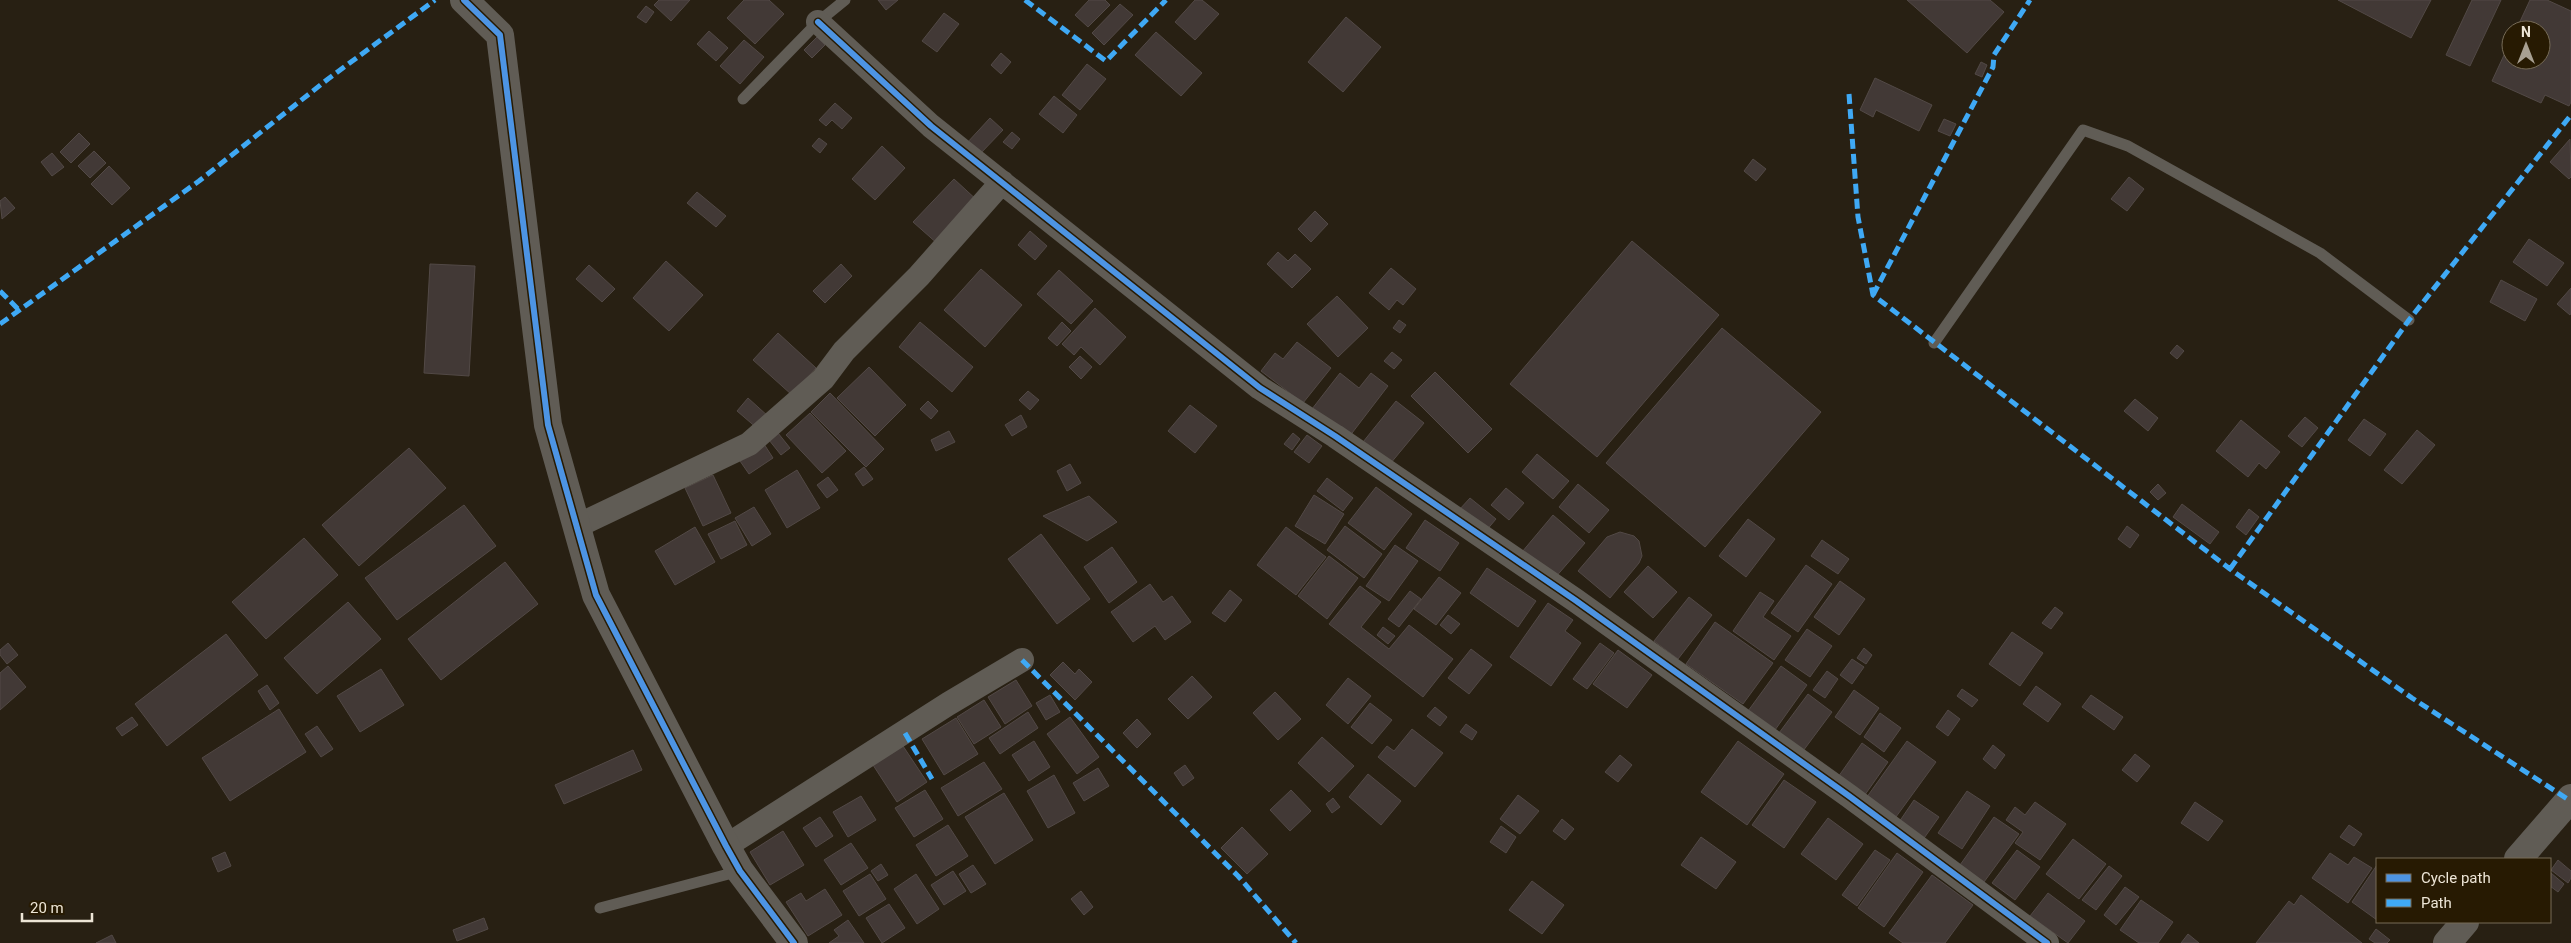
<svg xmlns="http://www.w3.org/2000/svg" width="2571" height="943" font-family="Roboto,sans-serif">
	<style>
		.building { fill: #423936; stroke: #524946 }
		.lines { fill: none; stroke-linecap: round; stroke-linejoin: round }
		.service { stroke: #605c55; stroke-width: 11 }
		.minor { stroke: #605c55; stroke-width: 24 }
		.tertiary { stroke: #605c55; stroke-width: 28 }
		.quiet { stroke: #3fa9f5; stroke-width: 5; stroke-dasharray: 10 5; stroke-linecap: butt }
		.cycleway-casing { stroke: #271a02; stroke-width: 9 }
		.cycleway { stroke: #4d94e3; stroke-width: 6 }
	</style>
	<rect width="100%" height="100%" fill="#282013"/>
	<path class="building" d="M659,0H690L671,21L654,5Z
		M744,0H769L784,14L755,44L727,18Z
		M878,0H898L886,10Z
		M1089,0H1105L1110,5L1088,27L1075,15Z
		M1195,0H1202L1219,14L1195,40L1175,22Z
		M1907,0H1990L2004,12L1967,53Z
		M2338,0H2431L2411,38Z
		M2472,0H2501L2470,66L2446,55Z
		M2530,0H2547L2571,11V102L2569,106L2545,95L2541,103L2492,81L2511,40V60H2541V30H2516Z
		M1120,4L1133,15L1104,45L1092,33Z
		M646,6L654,12L646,23L637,17Z
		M944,13L959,24L937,52L922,41Z
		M1346,17L1381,47L1343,92L1308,62Z
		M709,31L728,48L716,61L697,44Z
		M1156,32L1202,73L1181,96L1135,55Z
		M817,37L825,45L812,58L804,50Z
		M744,40L764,57L740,84L720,66Z
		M1001,53L1011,62L1001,74L991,65Z
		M1981,62L1987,65L1982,77L1975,74Z
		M1087,64L1106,79L1080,110L1062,95Z
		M1875,78L1932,105L1919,131L1876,110L1873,117L1860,110Z
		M1054,96L1077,115L1063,133L1039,114Z
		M835,103L852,118L842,129L832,120L826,126L819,120Z
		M990,118L1003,130L979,155L966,144Z
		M1944,119L1956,124L1950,136L1938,131Z
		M1012,132L1020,139L1012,149L1003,142Z
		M79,133L90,144L71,163L60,152Z
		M819,138L827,144L820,153L812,146Z
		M2570,139L2571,177L2569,179L2550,162Z
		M882,146L905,168L875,200L852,179Z
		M94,151L106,163L90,178L78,166Z
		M52,153L64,167L52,176L41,162Z
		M1753,159L1766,169L1756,181L1744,171Z
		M109,166L130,188L112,205L91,184Z
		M2129,177L2144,189L2127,211L2111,199Z
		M954,179L979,202L939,245L913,222Z
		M697,192L726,216L716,227L687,203Z
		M5,197L15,208L2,219L0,201Z
		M1315,211L1328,224L1311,242L1298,229Z
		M1030,231L1047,246L1035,260L1018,245Z
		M2529,239L2564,263L2547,286L2513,262Z
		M1632,241L1719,315L1597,457L1510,384Z
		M1278,252L1288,261L1295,254L1311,269L1292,288L1267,264Z
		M666,261L703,295L669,331L633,298Z
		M430,264L475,266L469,376L424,373Z
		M841,264L852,276L825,303L813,291Z
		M589,265L615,289L602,302L576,279Z
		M1391,268L1416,289L1403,305L1397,300L1389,310L1369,293Z
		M981,269L1022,305L985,347L944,310Z
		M1059,270L1093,301L1071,324L1037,294Z
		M2501,280L2537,299L2525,321L2490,302Z
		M2571,288V313L2570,315L2557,304Z
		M1337,296L1368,328L1338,357L1307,324Z
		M1095,308L1126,337L1100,365L1081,347L1074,355L1062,344Z
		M1399,320L1406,325L1400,333L1393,328Z
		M920,322L973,367L952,392L899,347Z
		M1062,322L1071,331L1057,346L1048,338Z
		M1722,328L1821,412L1705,547L1606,463Z
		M778,333L816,368L792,395L753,360Z
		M1297,342L1331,368L1303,403L1261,371L1275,353L1283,359Z
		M2177,345L2184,351L2177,359L2170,353Z
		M1392,352L1402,360L1394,369L1384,361Z
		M1080,356L1092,367L1081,379L1069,367Z
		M869,367L906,405L875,436L837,398Z
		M1435,372L1492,429L1468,453L1411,396Z
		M1340,373L1359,388L1371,373L1388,386L1349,437L1312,409Z
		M1028,391L1039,400L1030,410L1019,400Z
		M830,393L884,449L866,467L811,412Z
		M748,398L769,417L758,429L737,411Z
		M2135,399L2158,418L2148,431L2124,411Z
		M928,401L938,411L931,419L920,409Z
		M1396,401L1424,423L1390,464L1363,442Z
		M1190,405L1217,426L1195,453L1168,431Z
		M810,413L846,451L822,473L786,435Z
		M1021,415L1027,427L1012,436L1005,425Z
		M2305,417L2318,428L2302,447L2288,436Z
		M2364,419L2386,434L2370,456L2348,440Z
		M2241,420L2280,452L2266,469L2259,463L2248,477L2216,451Z
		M2417,430L2435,445L2402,484L2384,470Z
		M949,431L955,442L936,451L931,440Z
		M778,433L790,448L781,455L769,440Z
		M1293,433L1300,439L1292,450L1284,444Z
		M1307,435L1322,446L1309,463L1294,452Z
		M764,444L773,458L749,474L740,461Z
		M409,448L446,488L359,566L322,525Z
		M1537,454L1569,481L1553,499L1522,472Z
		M1070,464L1081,483L1067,491L1057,471Z
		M864,467L873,479L863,486L855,474Z
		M797,470L820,508L787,528L765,490Z
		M713,475L731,513L703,526L685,488Z
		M828,477L838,490L827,498L817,485Z
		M1327,478L1353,498L1343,511L1317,491Z
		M1578,484L1609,510L1589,533L1559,507Z
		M2158,484L2166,493L2158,500L2150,492Z
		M1376,487L1412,514L1384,550L1348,523Z
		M1506,488L1524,503L1509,520L1491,505Z
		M1314,495L1344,514L1325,544L1295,526Z
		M1089,496L1117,522L1087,541L1043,516Z
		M1470,498L1496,519L1485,532L1459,510Z
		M2182,504L2219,532L2210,544L2173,517Z
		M464,505L496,546L397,620L365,578Z
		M754,507L771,534L752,546L735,518Z
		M2249,509L2259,517L2246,535L2236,527Z
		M1553,515L1585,543L1554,579L1522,552Z
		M1748,519L1775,539L1746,577L1719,556Z
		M1425,520L1459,543L1440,571L1406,548Z
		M735,521L747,545L721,559L708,534Z
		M1345,526L1382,554L1364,578L1327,550Z
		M2127,526L2139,535L2130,548L2118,539Z
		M695,527L715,562L675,585L655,551Z
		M1286,527L1326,557L1296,595L1257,565Z
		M1620,532L1634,536L1639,541L1642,556L1639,563L1610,598L1578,571L1607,537Z
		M1041,534L1090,599L1057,624L1008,559Z
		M304,538L338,575L266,639L232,602Z
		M1822,540L1849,559L1838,574L1811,556Z
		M1395,545L1418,561L1389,601L1366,586Z
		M1112,547L1137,582L1109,603L1084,567Z
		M1329,556L1358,578L1327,619L1298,596Z
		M505,562L538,604L441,680L408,639Z
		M1806,565L1832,584L1798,632L1771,613Z
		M1648,566L1677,592L1653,618L1624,592Z
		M1487,568L1536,601L1518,627L1470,593Z
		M1439,577L1461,593L1436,625L1414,609Z
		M1840,581L1865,599L1839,635L1814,617Z
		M1150,584L1163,602L1172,596L1191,622L1165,640L1155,626L1133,642L1111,612Z
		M1360,586L1381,602L1361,627L1389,649L1409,625L1453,659L1423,697L1329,624Z
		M1230,590L1242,600L1225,622L1212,613Z
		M1410,591L1421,599L1399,627L1388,619Z
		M1760,592L1774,601L1763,617L1791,636L1774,660L1733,631Z
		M1689,597L1712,615L1678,659L1654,641Z
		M348,602L381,639L317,694L284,658Z
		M1548,603L1573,620L1565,631L1581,643L1551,686L1510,657Z
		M2055,607L2063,613L2051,629L2042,623Z
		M1448,615L1460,624L1451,634L1440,625Z
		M1715,622L1773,663L1743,704L1686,664Z
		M1383,627L1395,636L1388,644L1377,635Z
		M1807,629L1832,646L1810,677L1785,660Z
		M2012,632L2043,653L2020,686L1989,664Z
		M226,634L258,675L167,746L135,704Z
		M8,643L18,655L7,664L0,655V650Z
		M1600,643L1614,653L1587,689L1573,679Z
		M1864,648L1872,655L1866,664L1857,658Z
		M1471,649L1492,665L1469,694L1448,678Z
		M1618,650L1652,675L1627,708L1593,684Z
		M1852,659L1864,667L1852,684L1840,675Z
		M1063,662L1075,674L1079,669L1092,682L1075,700L1050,675Z
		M8,666L26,687L0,710V673Z
		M1781,666L1807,685L1775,730L1748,711Z
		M381,669L404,705L360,732L337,696Z
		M1827,671L1838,679L1825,698L1813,690Z
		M1192,676L1212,697L1188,719L1168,699Z
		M1348,678L1371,696L1348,724L1326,705Z
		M1016,680L1032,706L1005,724L988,697Z
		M267,685L279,703L270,710L258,691Z
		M2036,686L2061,704L2048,722L2023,704Z
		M1962,689L1978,700L1972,707L1957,696Z
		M1854,690L1879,708L1860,735L1835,717Z
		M1275,692L1301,719L1278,740L1253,713Z
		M1808,694L1832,712L1803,751L1779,733Z
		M1050,695L1060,712L1046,720L1036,703Z
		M2091,695L2123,717L2114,730L2082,707Z
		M984,700L1001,727L974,744L957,717Z
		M1370,703L1392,720L1372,744L1351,727Z
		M1435,707L1447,717L1440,726L1427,716Z
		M279,709L306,752L230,801L202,758Z
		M1948,710L1960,719L1948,736L1936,727Z
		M1028,712L1038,728L1000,754L989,738Z
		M1880,713L1901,728L1884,752L1864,737Z
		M132,717L138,725L122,736L116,728Z
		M1070,717L1099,757L1077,774L1047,734Z
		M956,718L978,754L944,775L922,739Z
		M1137,719L1151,734L1137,748L1123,733Z
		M1466,724L1477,732L1472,740L1460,732Z
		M317,726L333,749L321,757L305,734Z
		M1412,729L1443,753L1415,787L1378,757L1387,746L1394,751Z
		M1322,737L1354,766L1329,792L1298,763Z
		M1034,741L1050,767L1029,781L1012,755Z
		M1738,741L1784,774L1747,825L1701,792Z
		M1907,741L1936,762L1893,821L1864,801Z
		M1862,743L1888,762L1862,799L1836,780Z
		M1993,745L2005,755L1995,769L1983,759Z
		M903,746L927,782L897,802L873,765Z
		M633,750L642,770L564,804L555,785Z
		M2135,754L2150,766L2137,782L2122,770Z
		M1620,755L1632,765L1618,782L1605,772Z
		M984,762L1002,789L958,816L941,788Z
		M1185,765L1194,778L1183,786L1174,773Z
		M1098,768L1109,786L1084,801L1073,783Z
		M1368,774L1401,801L1381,825L1349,797Z
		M1054,775L1075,813L1048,828L1027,791Z
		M1784,780L1816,802L1784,848L1752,825Z
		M925,790L943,819L914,837L895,808Z
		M1291,790L1311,811L1290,831L1270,810Z
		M1967,791L1990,806L1962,849L1938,833Z
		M1004,793L1033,840L995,864L965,817Z
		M1518,795L1539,811L1520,834L1500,819Z
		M861,796L876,820L848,837L833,812Z
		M1333,798L1340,807L1332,813L1326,804Z
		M1914,800L1939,817L1922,841L1897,825Z
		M2035,802L2066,824L2040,860L2015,843L2023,832L2006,820L2015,807L2025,815Z
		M2195,802L2223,821L2208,841L2181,823Z
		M820,817L833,836L816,847L803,828Z
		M1994,817L2019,834L1984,882L1960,865Z
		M1828,818L1863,844L1836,880L1801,854Z
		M1562,819L1574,829L1565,840L1553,831Z
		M948,825L968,856L936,876L916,845Z
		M2349,825L2362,834L2354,846L2340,837Z
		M1501,826L1516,837L1506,853L1490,842Z
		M1242,827L1268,854L1247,874L1221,848Z
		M783,831L804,865L770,885L750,852Z
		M1701,837L1736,862L1716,889L1681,865Z
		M2073,839L2106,864L2079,899L2046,874Z
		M851,843L868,868L841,885L824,860Z
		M1875,850L1890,860L1857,906L1842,895Z
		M2017,850L2040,867L2015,900L1992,883Z
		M225,852L231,866L218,872L212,858Z
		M1897,853L1923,872L1884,927L1858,908Z
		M2330,853L2348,865L2354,857L2372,868L2348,903L2312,878Z
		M2558,860L2571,871V878L2568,883L2551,870Z
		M881,864L888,875L878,881L871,871Z
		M973,865L986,884L971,893L959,874Z
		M2377,865V920L2352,902Z
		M2109,866L2122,876L2096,910L2082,900Z
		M953,871L966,891L944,905L931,885Z
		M2551,873L2564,884L2558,892L2550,886Z
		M870,874L886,899L859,916L843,891Z
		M916,874L939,909L917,924L894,889Z
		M1932,875L1973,905L1945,943H1903L1889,933Z
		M1532,881L1564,905L1542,934L1509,910Z
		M2125,887L2139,897L2116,925L2104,915Z
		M825,889L842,915L808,936L786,902L801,893L806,901Z
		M1081,891L1093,907L1084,915L1071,899Z
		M2048,893L2085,921L2068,943L2030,916Z
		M2301,895L2362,943H2256L2289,901L2294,905Z
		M2141,900L2173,922L2158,943H2139L2120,930Z
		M889,904L905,928L882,943L866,918Z
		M484,918L488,929L457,941L453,930Z
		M848,920L864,943H829L839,936L834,930Z
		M2376,929L2390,940L2387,943H2375L2369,939Z
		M2188,934L2199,943H2181Z
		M112,935L116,943H96Z"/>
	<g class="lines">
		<path class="service" d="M743,99L818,22L845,0
			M1934,343L2083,130L2128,146L2320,253L2409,320
			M600,908L740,871"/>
		<path class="minor" d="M818,22L931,126L1260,388L1335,436L1575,600L1849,796L2047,943
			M577,526L749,444L823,379L844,351L919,276L1002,182
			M726,846L948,704L1022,660"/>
		<path class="tertiary" d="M464,0L500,35L548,425L596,595L726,846L740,871L794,943
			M2518,859L2571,798
			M2447,943L2465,922"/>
		<path class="quiet" d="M1025,0L1106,61L1166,0
			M1849,94L1858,217L1873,295L2230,569L2412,698L2569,800
			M0,291L18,309
			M1873,295L1993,67L1994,55L2030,0
			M0,324L199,181L328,79L435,0
			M2230,569L2409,320L2571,115
			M1022,660L1238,876L1296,943
			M905,733L932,779"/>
		<g class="cycleway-casing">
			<path id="cycleway" d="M464,0L500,35L548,425L596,595L726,846L740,871L794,943
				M818,22L931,126L1260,388L1335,436L1575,600L1849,796L2047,943"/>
		</g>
		<use href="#cycleway" class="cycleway"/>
	</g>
	<rect x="2376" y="858" width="175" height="65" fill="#271a02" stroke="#766b57"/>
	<rect x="2386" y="874" width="25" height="8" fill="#4d94e3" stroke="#766b57"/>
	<text x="2421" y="883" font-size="15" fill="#ede5d6">Cycle path</text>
	<rect x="2386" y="899" width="25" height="8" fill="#3fa9f5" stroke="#766b57"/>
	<text x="2421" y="908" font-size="15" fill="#ede5d6">Path</text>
	<g transform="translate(2526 45)"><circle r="24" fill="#271a02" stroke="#766b57"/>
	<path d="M0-4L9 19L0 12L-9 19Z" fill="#a8a092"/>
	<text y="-8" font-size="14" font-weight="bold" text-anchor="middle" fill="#ede5d6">N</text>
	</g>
	<path d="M22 913v8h70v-8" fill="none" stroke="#ede5d6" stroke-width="2.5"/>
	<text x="30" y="913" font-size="15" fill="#ede5d6" stroke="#271a02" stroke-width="4" paint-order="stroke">20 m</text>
</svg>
